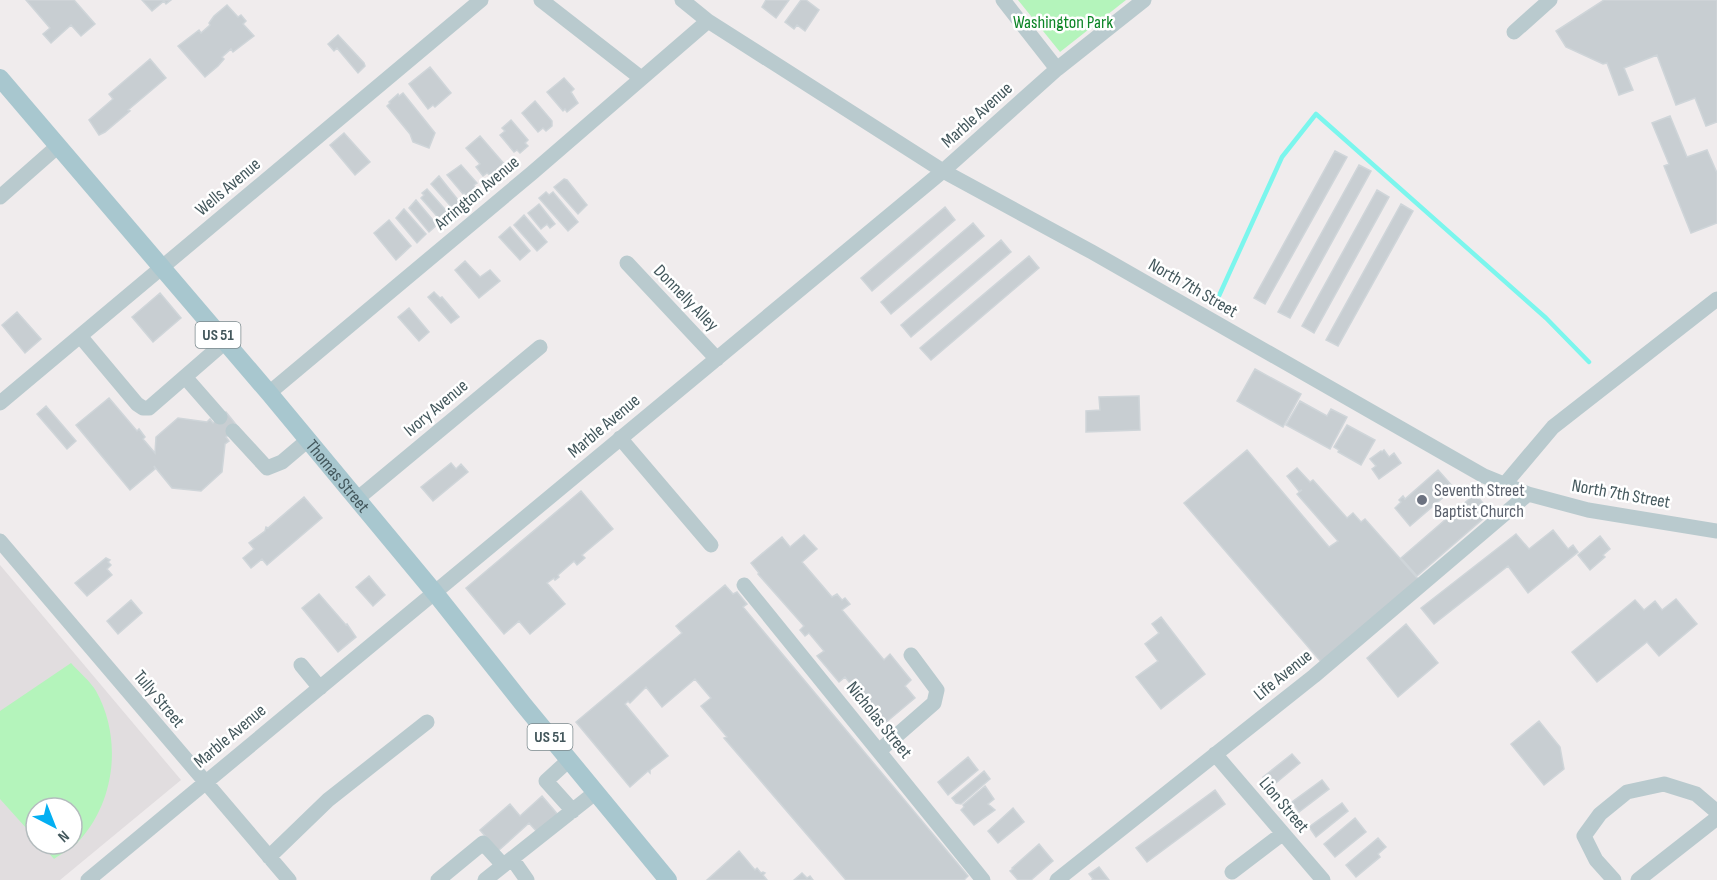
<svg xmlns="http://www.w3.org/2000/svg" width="1717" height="880" font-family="'Sofia Sans Condensed',sans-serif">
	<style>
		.education { fill: #e1dddf; fill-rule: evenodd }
		.green { fill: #b4f4bb }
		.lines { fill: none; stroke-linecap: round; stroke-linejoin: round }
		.stream { stroke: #7bf6ed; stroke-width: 4.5 }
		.building { fill: #c8ced2; stroke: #cfd5d9; stroke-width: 1.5 }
		.minor { stroke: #b9cace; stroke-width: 15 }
		.major { stroke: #a8c7cf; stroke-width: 18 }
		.worship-dot { fill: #6b7280; stroke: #fff; stroke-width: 2 }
		.labels { text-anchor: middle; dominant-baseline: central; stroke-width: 5; stroke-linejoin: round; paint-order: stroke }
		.shield { fill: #fff; stroke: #7b898d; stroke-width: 1.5 }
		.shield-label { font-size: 16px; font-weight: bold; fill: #43575c }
		.park-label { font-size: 18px; fill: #0c8526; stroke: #fff }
		.street-label { font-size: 18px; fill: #43575c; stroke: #fff }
		.worship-label { font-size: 18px; fill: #5b616d; stroke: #fff; text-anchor: start }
	</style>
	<rect width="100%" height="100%" fill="#f0eced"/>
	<path class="education" d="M0,565L181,780L60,880H0ZM36,808H72V844H36Z"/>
	<path class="green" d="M1018,0H1126L1060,52Z
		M71,663C79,672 90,681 96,691C123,739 115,804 77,843C71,849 61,854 54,859L41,844H72V808H36V839L0,799V711Z"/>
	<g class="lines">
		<path class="stream" d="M1218,298L1282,157L1316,114L1546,318L1589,362"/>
	</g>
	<path class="building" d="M26,0H74L95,24L81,36L71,25L51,43L43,34L50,28Z
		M142,0H171L166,4L164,1L152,11Z
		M766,0H789L776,18L762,7Z
		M801,0H806L819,10L805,31L797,25L794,29L785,22Z
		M1604,0H1717V122L1706,126L1695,98L1676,105L1657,55L1624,68L1633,90L1619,95L1607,63L1603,64L1566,47L1556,31Z
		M227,5L238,17L241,15L246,21L243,24L254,36L233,52L231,49L222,57L224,59L218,66L205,77L178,46L199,30L201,33L210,25L209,23L214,16Z
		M338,35L364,63L365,66L358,73L337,48L334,51L328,44Z
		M150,59L166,78L128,110L130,111L105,132L99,135L89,120L113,99L109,94Z
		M430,67L451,93L435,107L433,105L428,109L409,84Z
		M564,78L574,89L571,92L578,103L567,112L565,109L563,111L547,92Z
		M403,93L435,133L429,148L413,142L410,134L387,106L390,103L389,102L398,94L399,96Z
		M535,101L552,121V126L546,131L543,128L538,132L522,113Z
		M1670,116L1687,157L1707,150L1717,173V223L1691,233L1664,166L1669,164L1652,123Z
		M511,120L528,140L525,143L528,146L520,153L517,150L514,152L500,135L505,131L502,128Z
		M344,133L370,162L355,175L330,145Z
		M480,136L505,165L491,176L487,173L483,176L476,167L480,164L466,148Z
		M1335,151L1347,157L1265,304L1254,298Z
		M461,165L477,183L474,185L476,189L467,196L464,193L463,194L447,175Z
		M1359,165L1371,171L1290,318L1278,312Z
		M439,176L462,205L455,211L431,184Z
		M564,179L567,180L587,205L578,214L554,187Z
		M427,189L450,215L442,222L421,198L424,195L422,193Z
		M1377,190L1389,197L1314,333L1302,326Z
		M546,192L549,195L553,192L578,222L568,231L539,198Z
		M416,200L437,225L429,232L409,208Z
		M539,204L555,224L550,228L547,224L541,229L528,213Z
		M1401,204L1413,211L1338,346L1326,340Z
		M945,207L955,220L872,291L861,278Z
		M404,209L426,234L417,243L396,218Z
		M524,215L547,242L537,251L514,225Z
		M389,220L411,246L396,260L374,233Z
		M973,223L984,236L891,314L881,302Z
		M510,227L530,251L520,260L499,237Z
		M1001,240L1011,252L911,337L901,325Z
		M1029,256L1039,268L931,360L920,348Z
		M465,261L480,277L490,270L500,281L479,298L455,270Z
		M434,292L440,298L442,297L459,317L451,323L428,297Z
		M160,293L181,318L153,342L132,317Z
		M409,308L429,332L419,341L398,317Z
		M17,312L41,339L25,353L2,325Z
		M1255,369L1301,394L1283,427L1237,401Z
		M1139,396L1140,430L1086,432V411L1100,410L1099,397Z
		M109,398L137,431L139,429L145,437L143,439L155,453L156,437L178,418L207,422L210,419L213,423L226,412L238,427L226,437L229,441L225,444L222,472L201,491L172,488L154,466L155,469L130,490L76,425Z
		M1300,401L1327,416L1331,409L1347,417L1330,449L1286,425Z
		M46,406L76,441L67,449L37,414Z
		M1347,425L1375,440L1361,465L1338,452L1339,450L1334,447Z
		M1247,450L1329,547L1338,541L1297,494L1302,490L1299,491L1287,476L1297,468L1310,482L1313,480L1347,518L1353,513L1361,522L1365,519L1419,580L1322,663L1184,503Z
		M1384,450L1389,457L1394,453L1401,463L1379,479L1372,469L1376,466L1370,459L1381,451L1382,452Z
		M451,463L456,469L461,464L468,472L433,501L421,487Z
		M1438,470L1454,488L1410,526L1395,508L1401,502L1399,500L1403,496L1405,499Z
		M581,491L613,529L582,555L585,558L577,565L574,561L558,575L559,577L555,580L554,578L547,583L565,604L530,634L519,621L504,634L466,588Z
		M1475,494L1491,512L1417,576L1401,558Z
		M304,497L322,518L267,565L262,559L251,568L243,558L254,549L249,543L265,531L266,527L268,528Z
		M1553,530L1568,549L1573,545L1578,552L1528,593L1508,566L1434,624L1421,608L1516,534L1529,549Z
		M804,535L817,549L802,562L832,597L837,594L842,600L845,598L850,604L842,610L884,660L890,654L911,680L905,686L915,698L884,724L845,677L839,682L817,656L824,651L809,633L805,636L800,630L804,626L758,574L759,573L751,563L782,537L790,547Z
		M1600,536L1610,549L1603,555L1605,557L1590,570L1578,555Z
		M106,558L110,560L108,562L111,565L107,569L112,575L87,596L75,583Z
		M369,576L385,595L373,606L356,587Z
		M725,585L733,594L737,592L747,604L743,607L968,876L964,880H846L724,738L727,737L701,706L711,698L695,679L662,707L646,687L630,703L628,701L625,704L668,756L650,770V773L648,771L630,787L576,722L682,633L676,626Z
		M319,594L346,625L347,624L356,637L338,652L302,608Z
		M1676,599L1697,624L1659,656L1647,642L1597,682L1572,652L1635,600L1644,610L1655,601L1662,610Z
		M131,600L142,613L118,634L107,621Z
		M1161,617L1205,674L1161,709L1136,677L1158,661L1145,644L1159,633L1152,624Z
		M1406,624L1438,663L1398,697L1367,658Z
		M1539,721L1560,747L1564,769L1544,785L1511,744Z
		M1292,754L1300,763L1271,787L1263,777Z
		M968,757L978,770L948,795L938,782Z
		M984,771L990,779L961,804L956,803L952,798Z
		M1322,780L1329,789L1299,812L1292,802Z
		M985,786L994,799L988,804L995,810L974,825L961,810L964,807L963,805Z
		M1215,790L1225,804L1147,862L1136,848Z
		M542,796L559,816L538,833L529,823L498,851L480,830L510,804L520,816Z
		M1342,803L1348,811L1316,837L1309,827Z
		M1013,808L1024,822L998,843L988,831Z
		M1355,818L1366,832L1335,857L1324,844Z
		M1378,838L1386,847L1378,854L1380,857L1356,877L1346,865Z
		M1039,844L1053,861L1031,880H1018L1010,871L1013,869L1012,868Z
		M739,851L755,870L757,868L761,873L763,872L765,873L763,875L767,880H707Z
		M1099,867L1109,880H1092L1093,879L1089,874Z
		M802,873L807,878L810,876L813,880H794Z"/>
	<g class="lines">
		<path class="minor" d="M541,0L641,78
			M682,0L708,21L943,171L1092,252L1484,476L1528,494L1588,510L1717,531
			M1003,0L1057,69
			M1514,32L1550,0
			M0,197L58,146
			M627,263L717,359
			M80,336L137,404L143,408H149L225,342
			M185,377L220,417
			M269,393L532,173L708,21
			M0,403L481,0
			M233,431L267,468L282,462L308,440
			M620,438L711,545
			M1504,485L1553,427L1717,299
			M357,499L540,347
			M0,541L289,880
			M744,585L983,880
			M301,665L320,688
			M879,751L934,703L937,690L911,655
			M1215,754L1323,880
			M569,760L546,781L573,811
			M269,857L328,800L427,722
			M513,860L527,880
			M1232,872L1282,834
			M88,880L943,171L1057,69L1144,0
			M438,880L483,843L503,865
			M485,880L596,792
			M1057,880L1314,676L1528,494
			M1614,880L1596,860L1584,836L1600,814L1627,792L1664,784L1696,794L1717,812
			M1638,880L1717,818"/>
		<path class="major" id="s1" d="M0,78L269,393L435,593L523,704L668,880"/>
	</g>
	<circle class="worship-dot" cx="1422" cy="500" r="6"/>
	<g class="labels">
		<g class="shield">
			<rect x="195.5" y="322" width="45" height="26" rx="4.5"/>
			<rect x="527.5" y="724" width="45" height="26" rx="4.5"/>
		</g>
		<g class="shield-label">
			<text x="218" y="335">US 51</text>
			<text x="550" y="737">US 51</text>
		</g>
		<g class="park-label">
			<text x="1063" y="22">Washington Park</text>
		</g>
		<g class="street-label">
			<text transform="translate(977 115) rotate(-42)">Marble Avenue</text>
			<text transform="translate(228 187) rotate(-40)">Wells Avenue</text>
			<text transform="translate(477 193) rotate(-40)">Arrington Avenue</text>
			<text transform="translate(1193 288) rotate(30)">North 7th Street</text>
			<text transform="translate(686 298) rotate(46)">Donnelly Alley</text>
			<text transform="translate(436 408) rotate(-40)">Ivory Avenue</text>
			<text transform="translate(604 426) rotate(-40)">Marble Avenue</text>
			<text stroke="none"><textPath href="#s1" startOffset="522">Thomas Street</textPath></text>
			<text transform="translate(1621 494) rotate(10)">North 7th Street</text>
			<text transform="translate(1283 675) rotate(-39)">Life Avenue</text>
			<text transform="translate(159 699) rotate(50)">Tully Street</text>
			<text transform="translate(879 720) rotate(51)">Nicholas Street</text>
			<text transform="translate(230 736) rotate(-40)">Marble Avenue</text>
			<text transform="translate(1284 805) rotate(50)">Lion Street</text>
		</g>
		<g class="worship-label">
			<text x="1434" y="490">Seventh Street<tspan x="1434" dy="21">Baptist Church</tspan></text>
		</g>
	</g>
	<g transform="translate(54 826) rotate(138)"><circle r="28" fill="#ffffff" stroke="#b4bcbe" stroke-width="1.5"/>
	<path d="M0-4.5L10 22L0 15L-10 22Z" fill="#03aff2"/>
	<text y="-9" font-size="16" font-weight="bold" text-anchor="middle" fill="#43575c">N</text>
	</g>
</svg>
